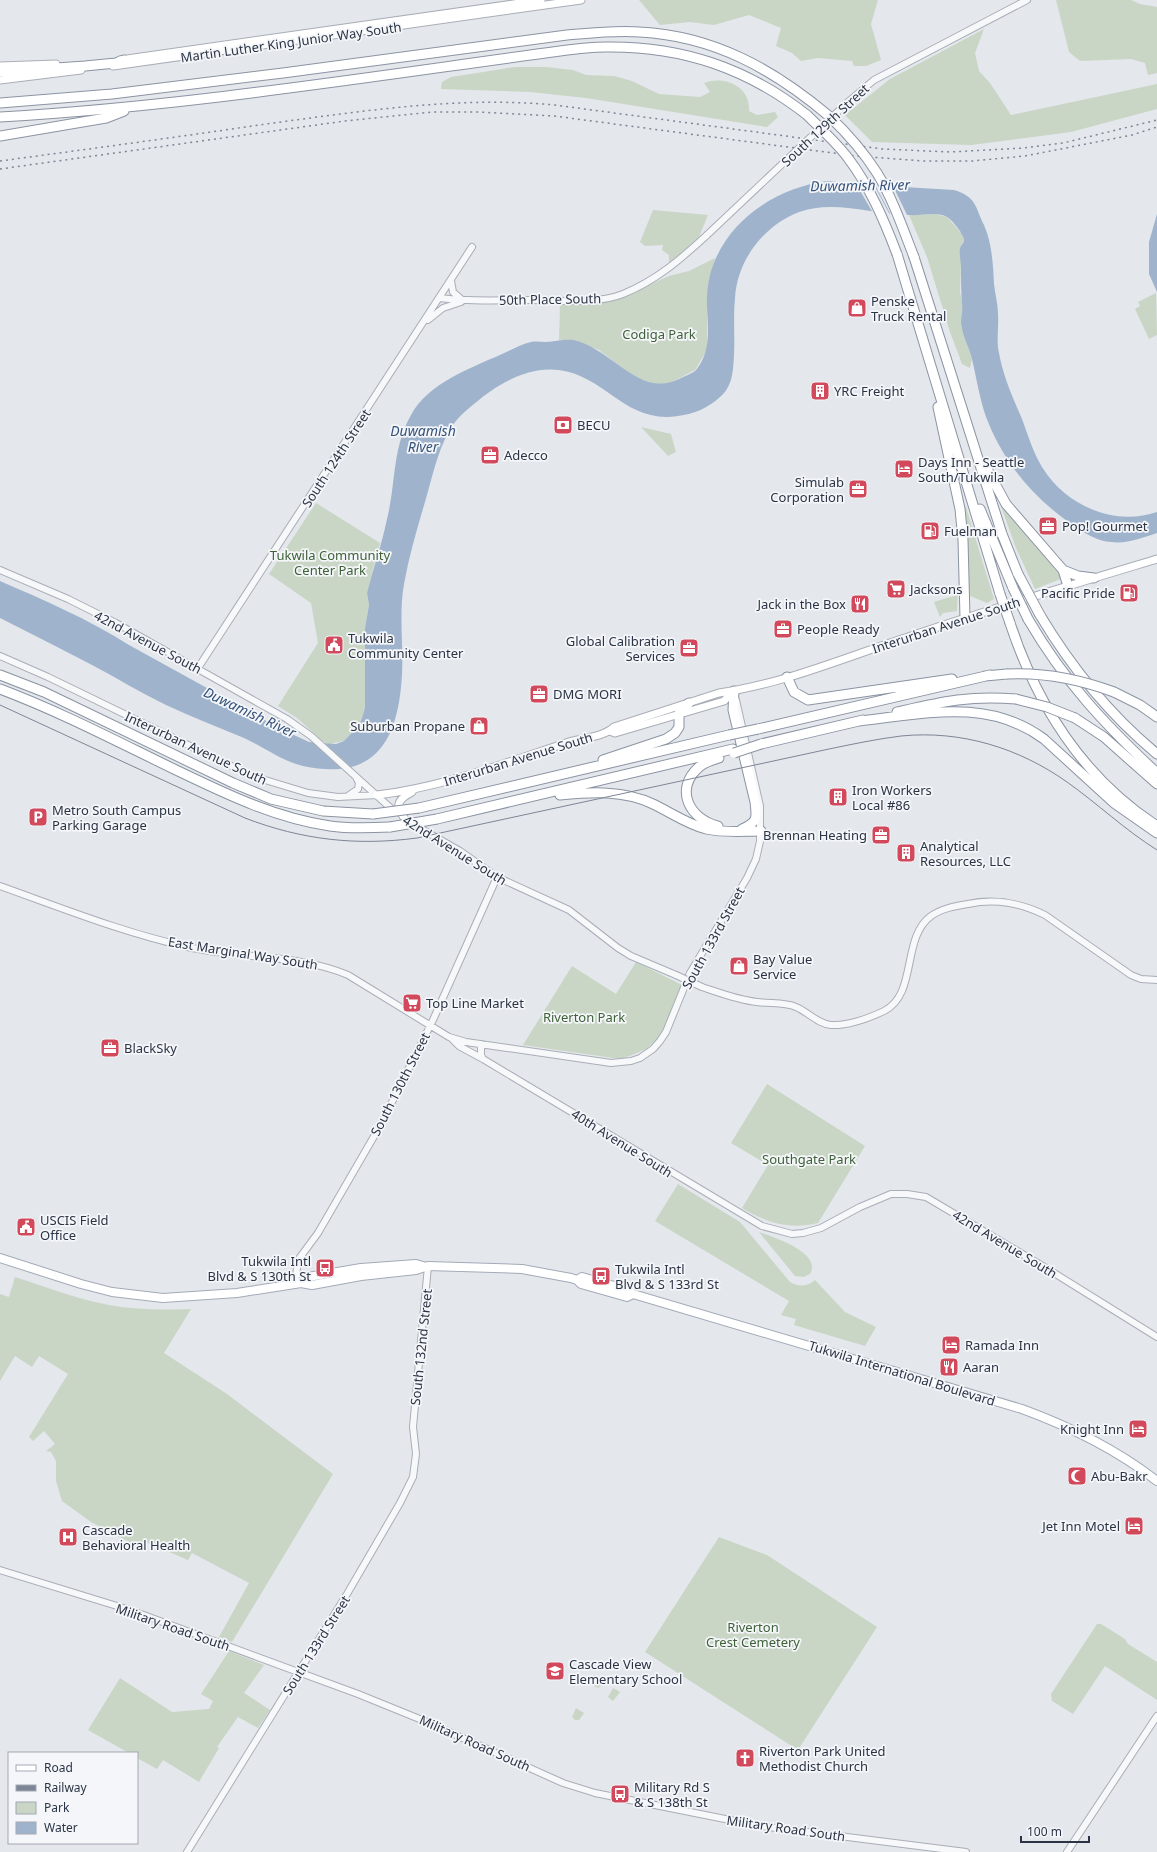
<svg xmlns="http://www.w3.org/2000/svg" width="1157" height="1852" font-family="'Noto Sans',sans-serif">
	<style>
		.green { fill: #c9d6c5 }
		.water { fill: #9fb4cc }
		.pier { fill: #e4e7ec }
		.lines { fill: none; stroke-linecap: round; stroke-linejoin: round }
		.tertiary-casing { stroke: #a9aeb7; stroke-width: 8 }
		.secondary-casing { stroke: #a9aeb7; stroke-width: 9 }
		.primary-casing { stroke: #a3abb8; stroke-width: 10 }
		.motorway-casing { stroke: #8b94a3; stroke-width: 11 }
		.tertiary { stroke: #f7f8fa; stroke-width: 6 }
		.secondary { stroke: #fff; stroke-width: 7 }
		.primary { stroke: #fff; stroke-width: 8 }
		.motorway { stroke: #fff; stroke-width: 9 }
		.tram { stroke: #7d8696; stroke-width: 1 }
		.rail { stroke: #7d8696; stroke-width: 1.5; stroke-dasharray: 2 4; stroke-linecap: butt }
		.tertiary-bridge-casing { stroke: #a9aeb7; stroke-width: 8; stroke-linecap: butt }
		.motorway-bridge-casing { stroke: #8b94a3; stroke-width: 11; stroke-linecap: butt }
		.tertiary-bridge { stroke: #f7f8fa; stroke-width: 6 }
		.motorway-bridge { stroke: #fff; stroke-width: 9 }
		.labels { text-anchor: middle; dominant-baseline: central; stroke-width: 3.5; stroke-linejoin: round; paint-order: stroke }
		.street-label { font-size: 13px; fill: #2b3445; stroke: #f4f6f9 }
		.poi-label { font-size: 13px; fill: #2b3445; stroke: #f4f6f9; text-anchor: start }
		.park-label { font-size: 13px; fill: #3f6138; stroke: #f4f6f9 }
		.water-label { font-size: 14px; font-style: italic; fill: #34527a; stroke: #f4f6f9 }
	</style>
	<rect width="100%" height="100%" fill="#e4e7ec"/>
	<path class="green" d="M639,0H878L871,24L881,60L866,66H854L852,61L818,58L801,61L792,53L776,46L781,28L749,15L714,25L690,22L660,25Z
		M1056,0H1131L1140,4L1157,7V73L1148,75L1145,63L1131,59L1080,61L1069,52Z
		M984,29L975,53L979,71L990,83L1011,115L1157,84V109L1071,132L971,145L872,142L845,115L890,79Z
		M515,67H546L573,70L586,75L614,76L632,81L659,94L700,97L710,92L704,83C725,75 751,87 749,111L757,115L775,112L778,117L767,127L586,98L530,92L441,89L442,82L451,77Z
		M653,210L708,215L699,237L669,264V255L662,250L663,245L645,246L640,242Z
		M935,214L947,217L962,234L964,240L960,248L961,262L960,292L963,306L961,326L972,359L970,368L962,364L950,332L927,257L909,215Z
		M715,258L707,294V350L695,370L670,383L656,384L640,379L625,370L599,350L573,341L559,340L560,305L589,304L615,300L669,276L689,271Z
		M1156,293L1157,335L1149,339L1135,309L1140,306L1138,302Z
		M641,427L671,434L676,452L668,456Z
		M998,498L1061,573V579L1035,589L1016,548Z
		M316,503L380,543L367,593L369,605L365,628V708L360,724L344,741L329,744L324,742L297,718L278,706L318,643L311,603L269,574Z
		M964,507H966L994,599L987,603L968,595Z
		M955,588H958L957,611L943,613L940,617L934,602L954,596Z
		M636,962L682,985L664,1028L658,1038L646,1049L632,1055L620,1059L523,1045L572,966L616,994Z
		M767,1084L865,1146L818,1223C789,1230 767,1223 742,1208L768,1165L731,1143Z
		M678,1184L740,1222L790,1282C798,1287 807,1287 815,1280L845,1312L876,1327L865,1346L794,1325L796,1319L781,1315L789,1301L655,1221Z
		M759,1232C773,1237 823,1253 810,1274L804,1277L795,1276Z
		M15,1277C46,1287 77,1299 109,1305C136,1310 164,1310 191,1309L164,1353L227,1394L333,1474L232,1642L219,1637L249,1583L192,1553L188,1560L148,1543H131L91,1522L62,1501L56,1481V1461L51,1452L46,1451L55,1444L44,1431L33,1441L29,1437L68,1374L39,1356L32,1367L15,1356L0,1381V1294L9,1297Z
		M719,1537L767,1555L877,1627L798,1750L645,1652Z
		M1097,1624H1101L1125,1639L1128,1644L1157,1662V1700L1105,1666L1073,1714L1052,1701L1051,1694Z
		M229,1651L264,1665L244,1693L270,1710L258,1728L238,1717L217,1747L219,1748L199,1782L163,1760L157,1769L137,1758V1753H129L88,1730L120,1678L172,1712L209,1709L213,1701L201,1694Z
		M594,1675L602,1681V1685L598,1688L588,1683Z
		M613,1688L620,1692L613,1701L608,1697Z
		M576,1708L584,1713L579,1720H575L572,1717Z"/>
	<path class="water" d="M828,181L854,184L954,190C977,197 975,207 984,225C992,243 993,264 994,284C995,294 998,304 998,314C999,327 996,340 999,353C1003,376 1013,398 1022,419C1028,435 1033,452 1042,467C1065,505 1114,527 1157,512V533C1142,538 1127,544 1111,542C1098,541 1088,535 1077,528C1037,501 1007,468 988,422C980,402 977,380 972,359C969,347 962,335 961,323C961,317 963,311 962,304C961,291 961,280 961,267C961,261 959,255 960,248C961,245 964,243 964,240C964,237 961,234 960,231C956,226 953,221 947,217C937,211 921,216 910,215C874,215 834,199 799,212C763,226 737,261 735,298C733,317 735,336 734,355C733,371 733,386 720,397C708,408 694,414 678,416C625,424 606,376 559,370C528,366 497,384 474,404C465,411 455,420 449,431C437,453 432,478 425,502C417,529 409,556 404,584C398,618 405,653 401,687C395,749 368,780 303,766C282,761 264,747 244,738C218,727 192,717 166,705C141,693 117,678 92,665C62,649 31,634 0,618V581C44,600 88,619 129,645L283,730L309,742L336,744L344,741L360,724L365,708V628L369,605L367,593C373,569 382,544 387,519C396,484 392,448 411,415C428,383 471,368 502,354C511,350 522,344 531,342C536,341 541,342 546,342C555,342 563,339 573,340C612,348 639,399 679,379C684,376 692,374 696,370C714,349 706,320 707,296C710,232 769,188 828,181Z
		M1157,214V292L1149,274V242Z"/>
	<path class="pier" d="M855,182L873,183L890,215L873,213Z
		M874,183L892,184L908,217L891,215Z"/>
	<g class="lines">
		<g class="tertiary-casing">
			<path id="tertiary" d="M848,102L874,80L1027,0
				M451,281L453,292L461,299
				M439,298C469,302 500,300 530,300C560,300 595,305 623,294C657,280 681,259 707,235
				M428,320L443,308L461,302
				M0,570L68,599L116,623L287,719L311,736L395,812
				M0,656L48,677L252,776L308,793L338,797L377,795
				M198,668L472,247
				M348,796L358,789L359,783L356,777
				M411,823L460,851L497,877L569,910L618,948L631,956L676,975
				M0,886C62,908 124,933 188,947C241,959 298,954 348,975L449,1037L466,1042L611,1063L631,1061L640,1058L653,1049L660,1041L666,1032L690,973L747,878L756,859L760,841V806L736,700
				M702,987C720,993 738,1000 757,1002C771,1004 784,1002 796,1007C808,1012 818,1024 831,1025C848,1026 869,1018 884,1011C918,994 901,938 931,916C942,908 956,906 968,904C996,898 1020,903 1045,915L1131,975L1141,979L1157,980
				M452,1039L459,1046L483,1059
				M481,1044V1055L483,1059L762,1226L792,1234L803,1233L821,1228L860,1207L891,1194H907L926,1197L1046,1268L1157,1337
				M295,1284L298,1260L318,1233L380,1126L433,1020L497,877
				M0,1570L130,1610L358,1694L427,1722L563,1783L595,1793L760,1826L966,1852
				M187,1852L347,1594L400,1503L413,1477L416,1454L413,1427L428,1266
				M1067,1852L1157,1716"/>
		</g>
		<g class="secondary-casing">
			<path id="secondary" d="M120,60L541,0
				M0,66L56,64
				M113,66L581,0
				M0,80L81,70
				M610,731L615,733L724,701L734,691
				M377,795C443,787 505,763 569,742C582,738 604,737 614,727L719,693C783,684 846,657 908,637C990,609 1074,584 1157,559
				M405,819C395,805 397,800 412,792"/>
		</g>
		<g class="primary-casing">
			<path id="primary" d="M0,1258L81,1284L112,1292L163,1298L237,1293L301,1283L312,1285L361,1276L416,1270L428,1266L522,1269L571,1278L577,1280L581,1284L627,1297L633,1294
				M577,1280L582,1277L629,1290L633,1294L1022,1409C1071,1427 1116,1449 1157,1481
				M301,1283L308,1277L361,1268L416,1264L423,1266"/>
		</g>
		<g class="motorway-casing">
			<path id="motorway" d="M0,72L85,66L116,63L124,60
				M0,103L112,94L283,73L567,35C591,33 615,30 640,32C714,36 773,69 829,116
				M0,117C188,106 374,76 560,51C575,49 591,47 606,47C682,46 747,68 807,115
				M0,136L106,118L124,111
				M897,254L1000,594
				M914,257L1002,534L1018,574
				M938,407L960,509L963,540L965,618
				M987,469L1006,504L1063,570L1078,576L1094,578
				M980,509L1013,588
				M1063,570L1068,586
				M1040,615C1071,667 1110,715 1157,754
				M1028,619C1064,681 1105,725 1157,773
				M1010,623C1037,705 1083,778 1157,826
				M0,675L44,692L233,783L271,799L323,811L373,814
				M985,676L1007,674
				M787,677L794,692L808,700L952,679
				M0,689C61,712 118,742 176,770C226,794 275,818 330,826C350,829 370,828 390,827
				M734,691L733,710L755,802C757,818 758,822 742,829
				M1114,692L1140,705L1157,717
				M897,712C941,702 969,695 1016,699
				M1075,718L1104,737L1157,784
				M859,721C924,714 987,697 1044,739L1114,803L1157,833
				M758,729L990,675
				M761,744L863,720
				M603,760L666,739L675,733L679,727V713L689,703
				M560,795C591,792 624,790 653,804C670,812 687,824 706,829C724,833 743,831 761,831
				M419,808L729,735
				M437,819L733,749
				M718,826C689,819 674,789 699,767C705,762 712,760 719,758"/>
		</g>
		<use href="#tertiary" class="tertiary"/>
		<use href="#secondary" class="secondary"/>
		<use href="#primary" class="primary"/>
		<use href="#motorway" class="motorway"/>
		<path class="tram" d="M0,705L245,818C302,840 357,846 417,838L829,749C853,744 877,739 901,736C961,730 1019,748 1067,782C1098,804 1125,830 1157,850"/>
		<path class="rail" d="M0,161C89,149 178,137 266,124C363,111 458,96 555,105L882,149L950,152L1024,148L1063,143L1157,120
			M0,169L345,121L432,112H478L554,116L856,156L924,161H972L1025,156L1132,135L1157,127"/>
		<g class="tertiary-bridge-casing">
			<path id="tertiary-bridge" d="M707,235L848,102
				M676,975L702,987"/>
		</g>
		<g class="motorway-bridge-casing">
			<path id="motorway-bridge" d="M807,115C821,129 836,142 848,158C870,187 884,220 897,254
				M829,116C847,133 863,151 877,173C893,199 903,229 914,257
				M1018,574L1040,615
				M1013,588L1028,619
				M1000,594L1010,623
				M1007,674C1045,672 1079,679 1114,692
				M1016,699L1047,707L1075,718
				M729,735L758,729
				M734,753L761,744
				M373,814L419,808
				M390,827L437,819"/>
		</g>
		<use href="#tertiary-bridge" class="tertiary-bridge"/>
		<use href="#motorway-bridge" class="motorway-bridge"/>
	</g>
	<defs>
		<g id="shop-square" transform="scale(1)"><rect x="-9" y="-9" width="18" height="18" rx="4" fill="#d1495b" stroke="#f4f6f9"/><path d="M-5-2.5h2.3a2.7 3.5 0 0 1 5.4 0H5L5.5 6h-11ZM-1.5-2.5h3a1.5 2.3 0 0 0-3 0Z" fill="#fff"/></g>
		<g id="building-square" transform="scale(1)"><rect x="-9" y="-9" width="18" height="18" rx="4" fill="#d1495b" stroke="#f4f6f9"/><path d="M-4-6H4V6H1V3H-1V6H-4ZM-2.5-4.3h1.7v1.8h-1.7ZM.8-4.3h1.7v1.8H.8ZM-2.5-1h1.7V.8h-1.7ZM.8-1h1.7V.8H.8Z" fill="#fff"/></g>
		<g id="bank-square" transform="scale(1)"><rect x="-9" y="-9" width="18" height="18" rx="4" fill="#d1495b" stroke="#f4f6f9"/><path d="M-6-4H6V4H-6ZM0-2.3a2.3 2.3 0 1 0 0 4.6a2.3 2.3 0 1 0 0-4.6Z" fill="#fff"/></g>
		<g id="office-square" transform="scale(1)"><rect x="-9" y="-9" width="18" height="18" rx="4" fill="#d1495b" stroke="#f4f6f9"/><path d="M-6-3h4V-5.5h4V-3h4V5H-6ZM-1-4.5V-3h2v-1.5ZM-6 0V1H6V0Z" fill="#fff"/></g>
		<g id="hotel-square" transform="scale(1)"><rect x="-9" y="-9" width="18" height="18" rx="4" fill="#d1495b" stroke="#f4f6f9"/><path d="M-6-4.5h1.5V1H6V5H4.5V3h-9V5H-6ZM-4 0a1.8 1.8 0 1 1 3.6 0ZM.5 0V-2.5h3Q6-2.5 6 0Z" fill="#fff"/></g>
		<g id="fuel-square" transform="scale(1)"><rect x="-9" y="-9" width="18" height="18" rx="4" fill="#d1495b" stroke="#f4f6f9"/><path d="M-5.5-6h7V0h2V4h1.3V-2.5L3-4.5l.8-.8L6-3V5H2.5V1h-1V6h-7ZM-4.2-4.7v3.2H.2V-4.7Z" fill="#fff"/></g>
		<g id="supermarket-square" transform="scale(1)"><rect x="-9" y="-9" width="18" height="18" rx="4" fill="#d1495b" stroke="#f4f6f9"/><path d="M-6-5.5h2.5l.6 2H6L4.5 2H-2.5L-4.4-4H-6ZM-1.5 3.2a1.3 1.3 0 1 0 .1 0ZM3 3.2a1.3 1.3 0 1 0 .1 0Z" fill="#fff"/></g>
		<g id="restaurant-square" transform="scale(1)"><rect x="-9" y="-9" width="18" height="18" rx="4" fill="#d1495b" stroke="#f4f6f9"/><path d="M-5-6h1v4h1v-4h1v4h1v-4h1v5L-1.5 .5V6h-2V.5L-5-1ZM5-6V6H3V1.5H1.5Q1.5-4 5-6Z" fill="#fff"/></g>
		<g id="civic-square" transform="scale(1)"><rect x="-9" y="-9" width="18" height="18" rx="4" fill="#d1495b" stroke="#f4f6f9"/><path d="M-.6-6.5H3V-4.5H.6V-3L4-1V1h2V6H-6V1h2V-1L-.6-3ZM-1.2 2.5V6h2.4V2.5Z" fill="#fff"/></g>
		<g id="parking-square" transform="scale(1)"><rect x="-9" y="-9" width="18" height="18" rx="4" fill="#d1495b" stroke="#f4f6f9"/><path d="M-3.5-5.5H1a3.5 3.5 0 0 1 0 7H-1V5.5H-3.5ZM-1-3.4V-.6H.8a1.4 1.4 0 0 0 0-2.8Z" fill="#fff"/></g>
		<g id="bus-square" transform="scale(1)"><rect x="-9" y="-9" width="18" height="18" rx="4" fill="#d1495b" stroke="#f4f6f9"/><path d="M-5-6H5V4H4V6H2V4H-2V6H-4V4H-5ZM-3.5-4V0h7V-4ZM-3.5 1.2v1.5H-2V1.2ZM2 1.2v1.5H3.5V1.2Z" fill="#fff"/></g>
		<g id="mosque-square" transform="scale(1)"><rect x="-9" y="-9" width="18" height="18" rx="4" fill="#d1495b" stroke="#f4f6f9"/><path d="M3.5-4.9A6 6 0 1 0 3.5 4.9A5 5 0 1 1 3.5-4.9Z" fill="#fff"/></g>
		<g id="hospital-square" transform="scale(1)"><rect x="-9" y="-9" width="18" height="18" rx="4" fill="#d1495b" stroke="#f4f6f9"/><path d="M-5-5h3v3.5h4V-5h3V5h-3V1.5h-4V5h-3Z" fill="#fff"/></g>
		<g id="school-square" transform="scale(1)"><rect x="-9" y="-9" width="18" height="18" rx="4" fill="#d1495b" stroke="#f4f6f9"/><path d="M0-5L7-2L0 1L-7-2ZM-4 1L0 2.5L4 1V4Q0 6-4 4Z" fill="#fff"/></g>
		<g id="church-square" transform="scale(1)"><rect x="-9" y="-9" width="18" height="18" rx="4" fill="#d1495b" stroke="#f4f6f9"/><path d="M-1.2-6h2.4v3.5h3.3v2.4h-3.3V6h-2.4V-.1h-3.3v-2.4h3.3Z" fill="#fff"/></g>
	</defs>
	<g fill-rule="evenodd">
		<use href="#shop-square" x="857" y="308"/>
		<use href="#building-square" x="820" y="391"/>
		<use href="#bank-square" x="563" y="425"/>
		<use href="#office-square" x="490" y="455"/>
		<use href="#hotel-square" x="904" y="469"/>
		<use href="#office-square" x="858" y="489"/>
		<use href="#office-square" x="1048" y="526"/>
		<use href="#fuel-square" x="930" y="531"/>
		<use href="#supermarket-square" x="896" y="589"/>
		<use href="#fuel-square" x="1129" y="593"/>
		<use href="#restaurant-square" x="860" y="604"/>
		<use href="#office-square" x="783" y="629"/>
		<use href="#civic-square" x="334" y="645"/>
		<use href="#office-square" x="689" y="648"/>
		<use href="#office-square" x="539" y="694"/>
		<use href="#shop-square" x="479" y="726"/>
		<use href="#building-square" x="838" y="797"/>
		<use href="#parking-square" x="38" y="817"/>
		<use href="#office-square" x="881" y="835"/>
		<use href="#building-square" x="906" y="853"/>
		<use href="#shop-square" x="739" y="966"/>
		<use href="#supermarket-square" x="412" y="1003"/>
		<use href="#office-square" x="110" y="1048"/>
		<use href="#civic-square" x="26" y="1227"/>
		<use href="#bus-square" x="325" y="1268"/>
		<use href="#bus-square" x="601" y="1276"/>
		<use href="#hotel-square" x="951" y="1345"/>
		<use href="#restaurant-square" x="949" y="1367"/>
		<use href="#hotel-square" x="1138" y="1429"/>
		<use href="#mosque-square" x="1077" y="1476"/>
		<use href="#hotel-square" x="1134" y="1526"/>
		<use href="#hospital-square" x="68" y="1537"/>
		<use href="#school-square" x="555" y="1671"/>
		<use href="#church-square" x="745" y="1758"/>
		<use href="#bus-square" x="620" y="1794"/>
	</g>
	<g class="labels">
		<g class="street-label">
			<text transform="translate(291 42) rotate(-8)">Martin Luther King Junior Way South</text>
			<text transform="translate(825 125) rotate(-43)">South 129th Street</text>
			<text transform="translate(550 299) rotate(-1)">50th Place South</text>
			<text transform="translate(336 458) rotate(-57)">South 124th Street</text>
			<text transform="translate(946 625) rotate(-18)">Interurban Avenue South</text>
			<text transform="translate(148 642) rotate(28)">42nd Avenue South</text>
			<text transform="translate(196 748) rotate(25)">Interurban Avenue South</text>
			<text transform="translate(518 759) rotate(-17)">Interurban Avenue South</text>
			<text transform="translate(455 850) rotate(32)">42nd Avenue South</text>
			<text transform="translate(713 938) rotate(-61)">South 133rd Street</text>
			<text transform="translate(243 953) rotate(9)">East Marginal Way South</text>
			<text transform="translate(400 1084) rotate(-63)">South 130th Street</text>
			<text transform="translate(622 1143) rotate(32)">40th Avenue South</text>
			<text transform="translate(1005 1244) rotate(31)">42nd Avenue South</text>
			<text transform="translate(421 1347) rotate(-84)">South 132nd Street</text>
			<text transform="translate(902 1373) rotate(17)">Tukwila International Boulevard</text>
			<text transform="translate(173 1627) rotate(19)">Military Road South</text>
			<text transform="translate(316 1645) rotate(-58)">South 133rd Street</text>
			<text transform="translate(475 1743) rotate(24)">Military Road South</text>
			<text transform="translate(786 1828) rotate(8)">Military Road South</text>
		</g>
		<g class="poi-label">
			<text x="871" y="301">Penske<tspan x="871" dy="15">Truck Rental</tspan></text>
			<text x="834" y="391">YRC Freight</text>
			<text x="577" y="425">BECU</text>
			<text x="504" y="455">Adecco</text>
			<text x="918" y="462">Days Inn - Seattle<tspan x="918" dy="15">South/Tukwila</tspan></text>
			<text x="844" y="482" text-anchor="end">Simulab<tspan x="844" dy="15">Corporation</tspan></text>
			<text x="1062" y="526">Pop! Gourmet</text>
			<text x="944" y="531">Fuelman</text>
			<text x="910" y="589">Jacksons</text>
			<text x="1115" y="593" text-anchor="end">Pacific Pride</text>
			<text x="846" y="604" text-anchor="end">Jack in the Box</text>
			<text x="797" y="629">People Ready</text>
			<text x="348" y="638">Tukwila<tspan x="348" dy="15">Community Center</tspan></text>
			<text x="675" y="641" text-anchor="end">Global Calibration<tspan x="675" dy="15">Services</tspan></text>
			<text x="553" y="694">DMG MORI</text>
			<text x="465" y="726" text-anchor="end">Suburban Propane</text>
			<text x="852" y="790">Iron Workers<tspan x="852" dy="15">Local #86</tspan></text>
			<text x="52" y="810">Metro South Campus<tspan x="52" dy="15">Parking Garage</tspan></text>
			<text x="867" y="835" text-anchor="end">Brennan Heating</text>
			<text x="920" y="846">Analytical<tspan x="920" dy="15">Resources, LLC</tspan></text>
			<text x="753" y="959">Bay Value<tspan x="753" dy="15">Service</tspan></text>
			<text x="426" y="1003">Top Line Market</text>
			<text x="124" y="1048">BlackSky</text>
			<text x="40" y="1220">USCIS Field<tspan x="40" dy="15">Office</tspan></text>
			<text x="311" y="1261" text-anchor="end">Tukwila Intl<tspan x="311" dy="15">Blvd &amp; S 130th St</tspan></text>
			<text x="615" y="1269">Tukwila Intl<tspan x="615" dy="15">Blvd &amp; S 133rd St</tspan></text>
			<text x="965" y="1345">Ramada Inn</text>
			<text x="963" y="1367">Aaran</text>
			<text x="1124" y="1429" text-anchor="end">Knight Inn</text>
			<text x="1091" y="1476">Abu-Bakr</text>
			<text x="1120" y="1526" text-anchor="end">Jet Inn Motel</text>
			<text x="82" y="1530">Cascade<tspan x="82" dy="15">Behavioral Health</tspan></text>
			<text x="569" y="1664">Cascade View<tspan x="569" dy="15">Elementary School</tspan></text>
			<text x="759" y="1751">Riverton Park United<tspan x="759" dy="15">Methodist Church</tspan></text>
			<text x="634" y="1787">Military Rd S<tspan x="634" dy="15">&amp; S 138th St</tspan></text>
		</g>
		<g class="park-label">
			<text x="659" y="334">Codiga Park</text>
			<text x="330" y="555">Tukwila Community<tspan x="330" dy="15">Center Park</tspan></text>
			<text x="584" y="1017">Riverton Park</text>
			<text x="809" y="1159">Southgate Park</text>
			<text x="753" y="1627">Riverton<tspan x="753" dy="15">Crest Cemetery</tspan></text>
		</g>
		<g class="water-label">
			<text transform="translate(860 185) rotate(-1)">Duwamish River</text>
			<text x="423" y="430">Duwamish<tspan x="423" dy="16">River</tspan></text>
			<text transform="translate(250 712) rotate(25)">Duwamish River</text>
		</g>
	</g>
	<rect x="8" y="1752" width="130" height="92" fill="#f4f6f9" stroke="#a4a8b1"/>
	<rect x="16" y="1765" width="20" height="6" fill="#ffffff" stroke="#a4a8b1"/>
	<text x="44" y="1772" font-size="12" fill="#2b3445">Road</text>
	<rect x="16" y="1785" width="20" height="6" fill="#7d8696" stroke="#a4a8b1"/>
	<text x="44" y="1792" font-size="12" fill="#2b3445">Railway</text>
	<rect x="16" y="1802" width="20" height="12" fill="#c9d6c5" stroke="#a4a8b1"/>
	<text x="44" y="1812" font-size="12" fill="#2b3445">Park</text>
	<rect x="16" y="1822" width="20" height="12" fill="#9fb4cc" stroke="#a4a8b1"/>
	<text x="44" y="1832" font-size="12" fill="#2b3445">Water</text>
	<path d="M1021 1836v6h68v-6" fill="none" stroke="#2b3445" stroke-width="2"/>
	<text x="1027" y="1836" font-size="12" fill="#2b3445" stroke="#f4f6f9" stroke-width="3" paint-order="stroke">100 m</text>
</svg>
